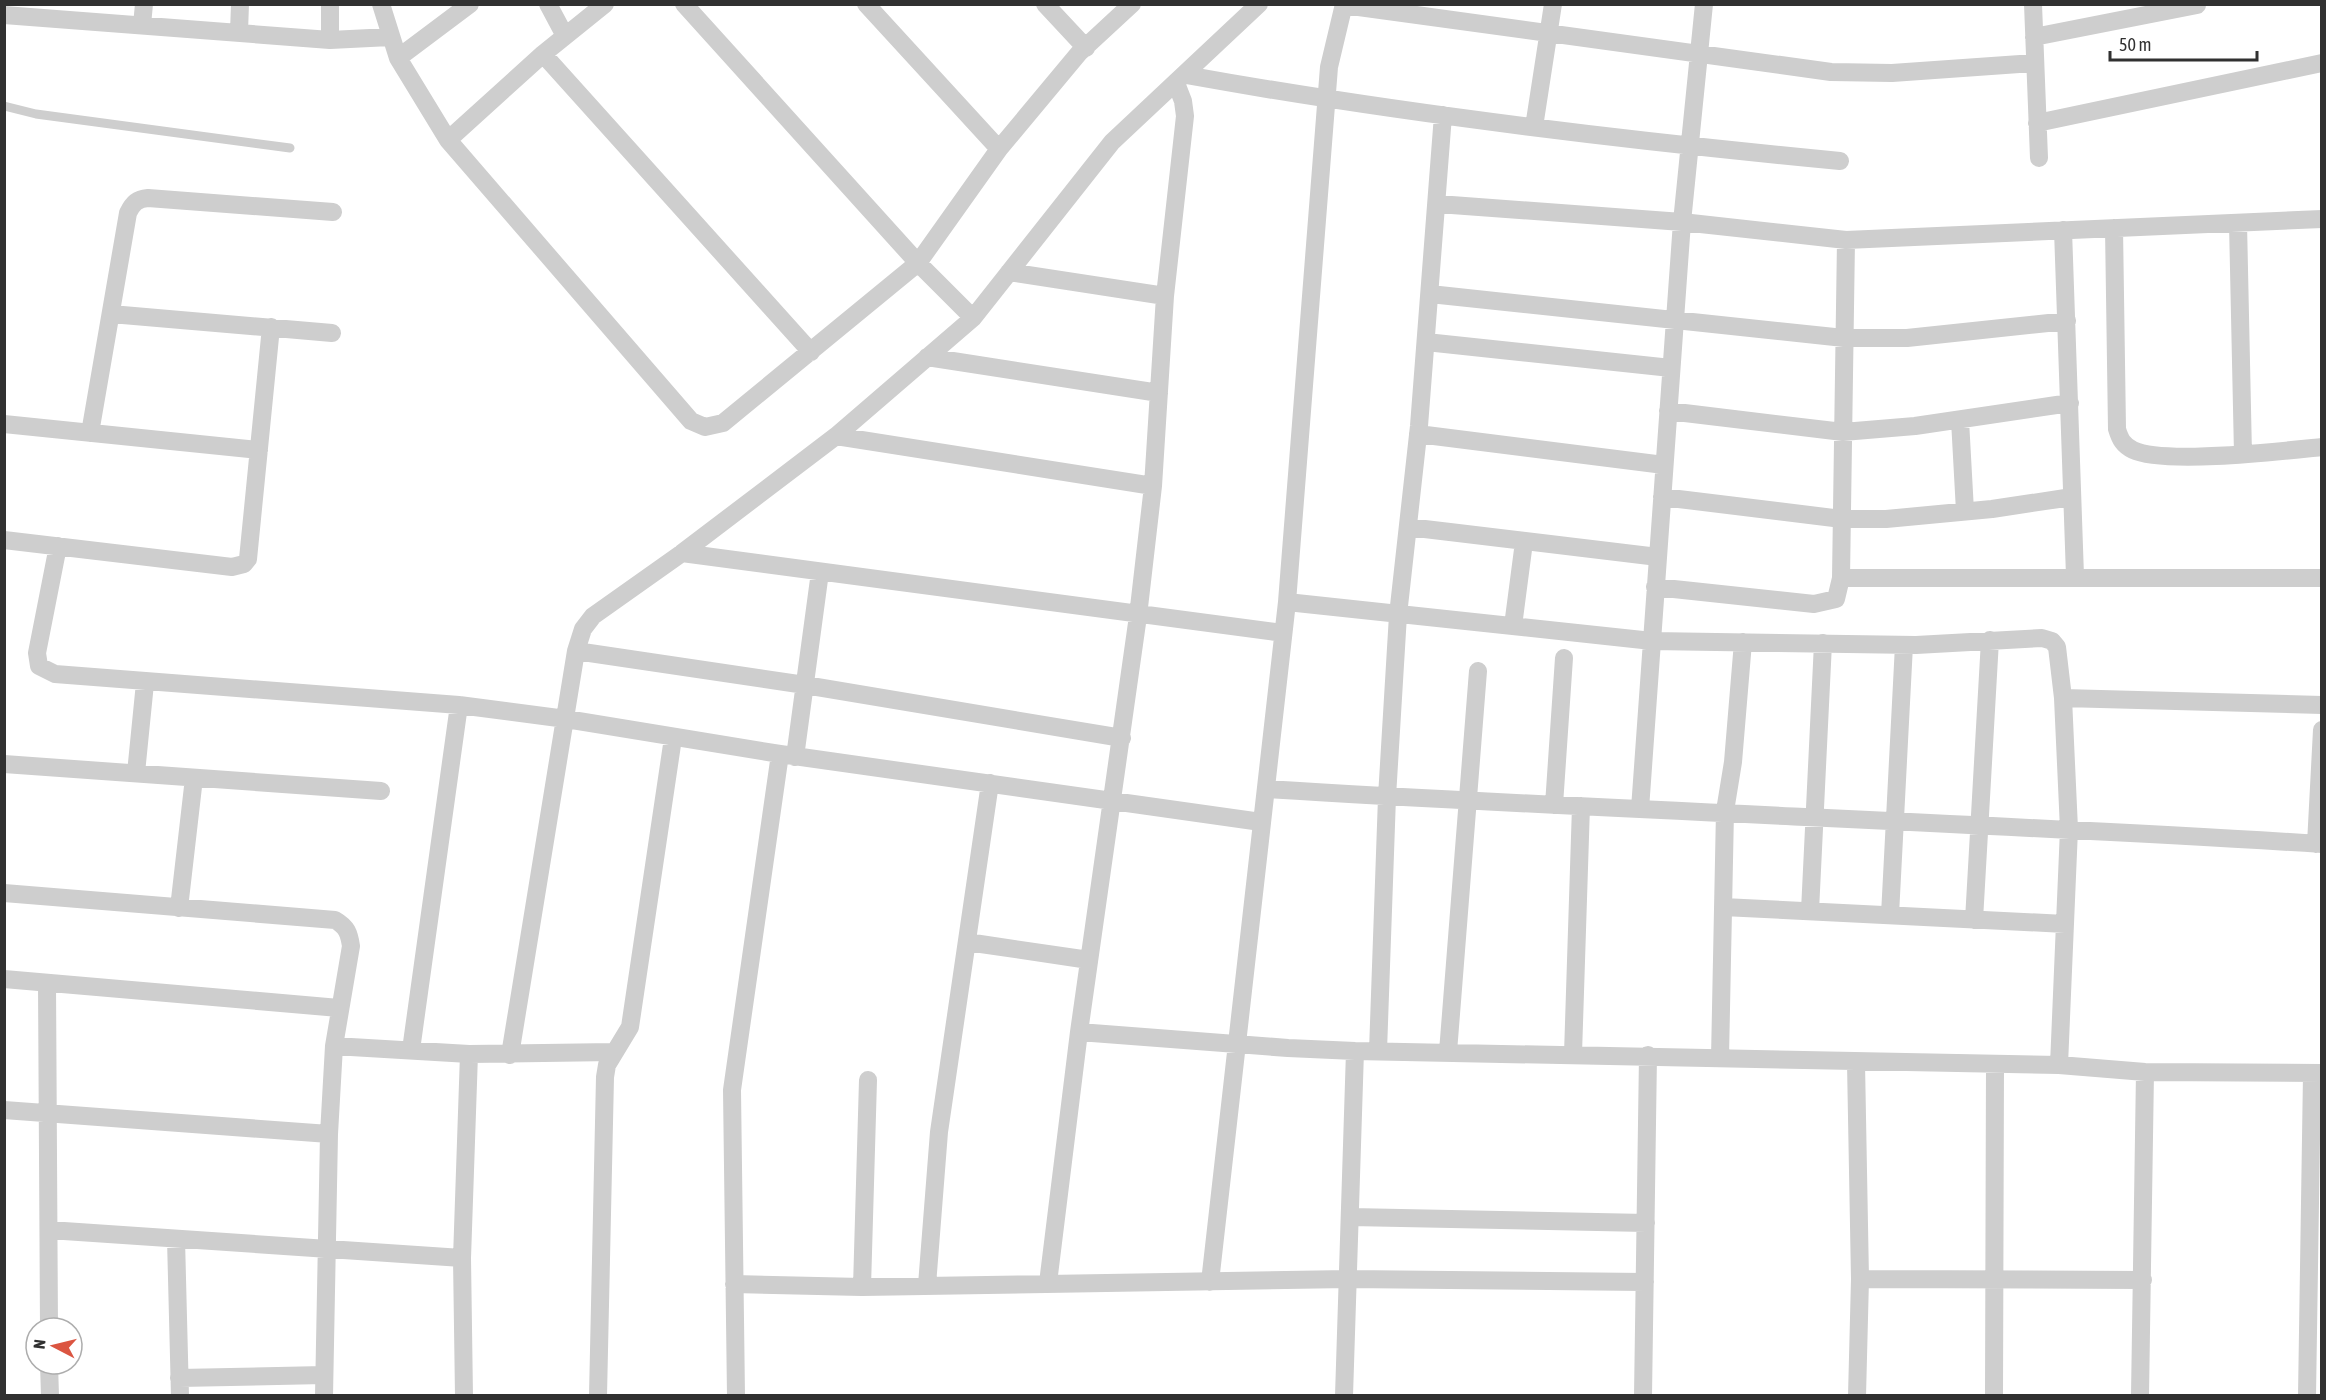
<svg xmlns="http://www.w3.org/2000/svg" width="2326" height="1400" font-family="'Asap Condensed',sans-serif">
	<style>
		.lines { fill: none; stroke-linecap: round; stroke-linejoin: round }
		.lane { stroke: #cecece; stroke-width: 9 }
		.street { stroke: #cecece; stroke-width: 18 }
	</style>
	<rect width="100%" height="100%" fill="#fff"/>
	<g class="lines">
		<path class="lane" d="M4,106L36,114L290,148"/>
		<path class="street" d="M381,4L398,58L448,140L691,421L705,427L723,423L918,263L999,149L1079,53L1132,4
			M548,4L565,36
			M684,4L918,263L973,318
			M866,4L999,149
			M1045,4L1086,48
			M2033,4L2039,158
			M1344,5L1831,72L1892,73L2035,63
			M4,15L330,40L390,37
			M142,25L144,4
			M239,32L240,4
			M2034,37L2197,5
			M330,40V4
			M543,54L811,352
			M398,58L470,4
			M1186,75C1402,114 1621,140 1840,161
			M2037,123L2322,63
			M1534,127L1553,4
			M448,140L543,54L605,4
			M1438,204L1682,222L1846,240L2322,219
			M2238,223L2243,454
			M2114,228L2117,429C2120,439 2123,445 2133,450C2164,465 2283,451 2322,447
			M2063,230L2075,576
			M1009,272L1165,296
			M1430,294L1844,338H1907L2067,321
			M111,314L332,333
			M1426,342L1671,368
			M927,357L1159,393
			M1668,411L1843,432L1915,426L2070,403
			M1960,420L1965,511
			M4,424L259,450
			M90,433L128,213C133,203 137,199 148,198L333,212
			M1418,434L1664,465
			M836,436L1153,486
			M1662,497L1842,519H1886L1992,509L2072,497
			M1408,527L1658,557
			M4,540L232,567L244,564L248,559L271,327
			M58,546L37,653L39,666L55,674L459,705L566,719L780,754L1261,822
			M682,553L1283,633
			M1841,578H2322
			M1655,587L1814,604L1836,599L1841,578L1846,240
			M1287,602L1652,641L1916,645L2042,638L2052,641L2057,647L2063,698L2069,829L2059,1065
			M1513,626L1524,542
			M576,651L805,685L1122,738
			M2063,698L2322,705
			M795,757L820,572
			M4,764L381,791
			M136,773L145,683
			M1266,789C1618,811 1970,822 2322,844
			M1554,805L1564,658
			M1640,809L1682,222L1704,4
			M2316,844L2322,730
			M4,893L335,920C347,927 349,933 351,946L334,1046L329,1134L324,1396
			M1723,907L2065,924
			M179,908L194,778
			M1810,911L1823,643
			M1890,915L1904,645
			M1974,920L1990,640
			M967,942L1089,960
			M4,979L339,1008
			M47,983L49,1328
			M1079,1032L1288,1048L1355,1051L2059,1065L2145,1072L2322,1073
			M334,1046L469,1054L614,1052
			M411,1050L459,705
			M1378,1051L1387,797L1398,615L1419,426L1443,115
			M1448,1052L1478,671
			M1573,1054L1581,806
			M510,1055L576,651L583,629L593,616L682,553L836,436L973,318L1112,142L1259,4
			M1720,1058L1725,811L1733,762L1743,642
			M1856,1063L1860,1279L1857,1396
			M4,1110L329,1134
			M1351,1217L1646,1223
			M49,1230L462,1258
			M176,1239L180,1396
			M1860,1279L2143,1280
			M1210,1282L1287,602L1329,67L1344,4
			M1048,1283L1079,1032L1138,616L1153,486L1165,296L1185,116L1183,101L1176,83
			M734,1284L862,1287L1348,1279L1645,1282
			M927,1285L939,1132L990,783
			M862,1287L868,1080
			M49,1364L50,1396
			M179,1378L324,1375
			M464,1396L462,1258L469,1054
			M598,1396L605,1077L607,1065L630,1027L673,738
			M736,1396L732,1090L780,754
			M1344,1396L1355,1051
			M1643,1396L1648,1055
			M1994,1396L1995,1064
			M2140,1396L2145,1072
			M2307,1396L2312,1074"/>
	</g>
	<rect width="2326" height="1400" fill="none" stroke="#313131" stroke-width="12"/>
	<g transform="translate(54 1346) rotate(277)"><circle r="28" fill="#ffffff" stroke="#adadad" stroke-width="1.5"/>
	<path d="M0-4.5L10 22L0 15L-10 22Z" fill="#db5541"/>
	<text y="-9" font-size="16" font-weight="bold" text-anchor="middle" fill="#313131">N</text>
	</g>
	<path d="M2110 51v9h147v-9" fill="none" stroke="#313131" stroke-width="3"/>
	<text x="2119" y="51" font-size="18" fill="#313131" stroke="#ffffff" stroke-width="4.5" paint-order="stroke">50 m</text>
</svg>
